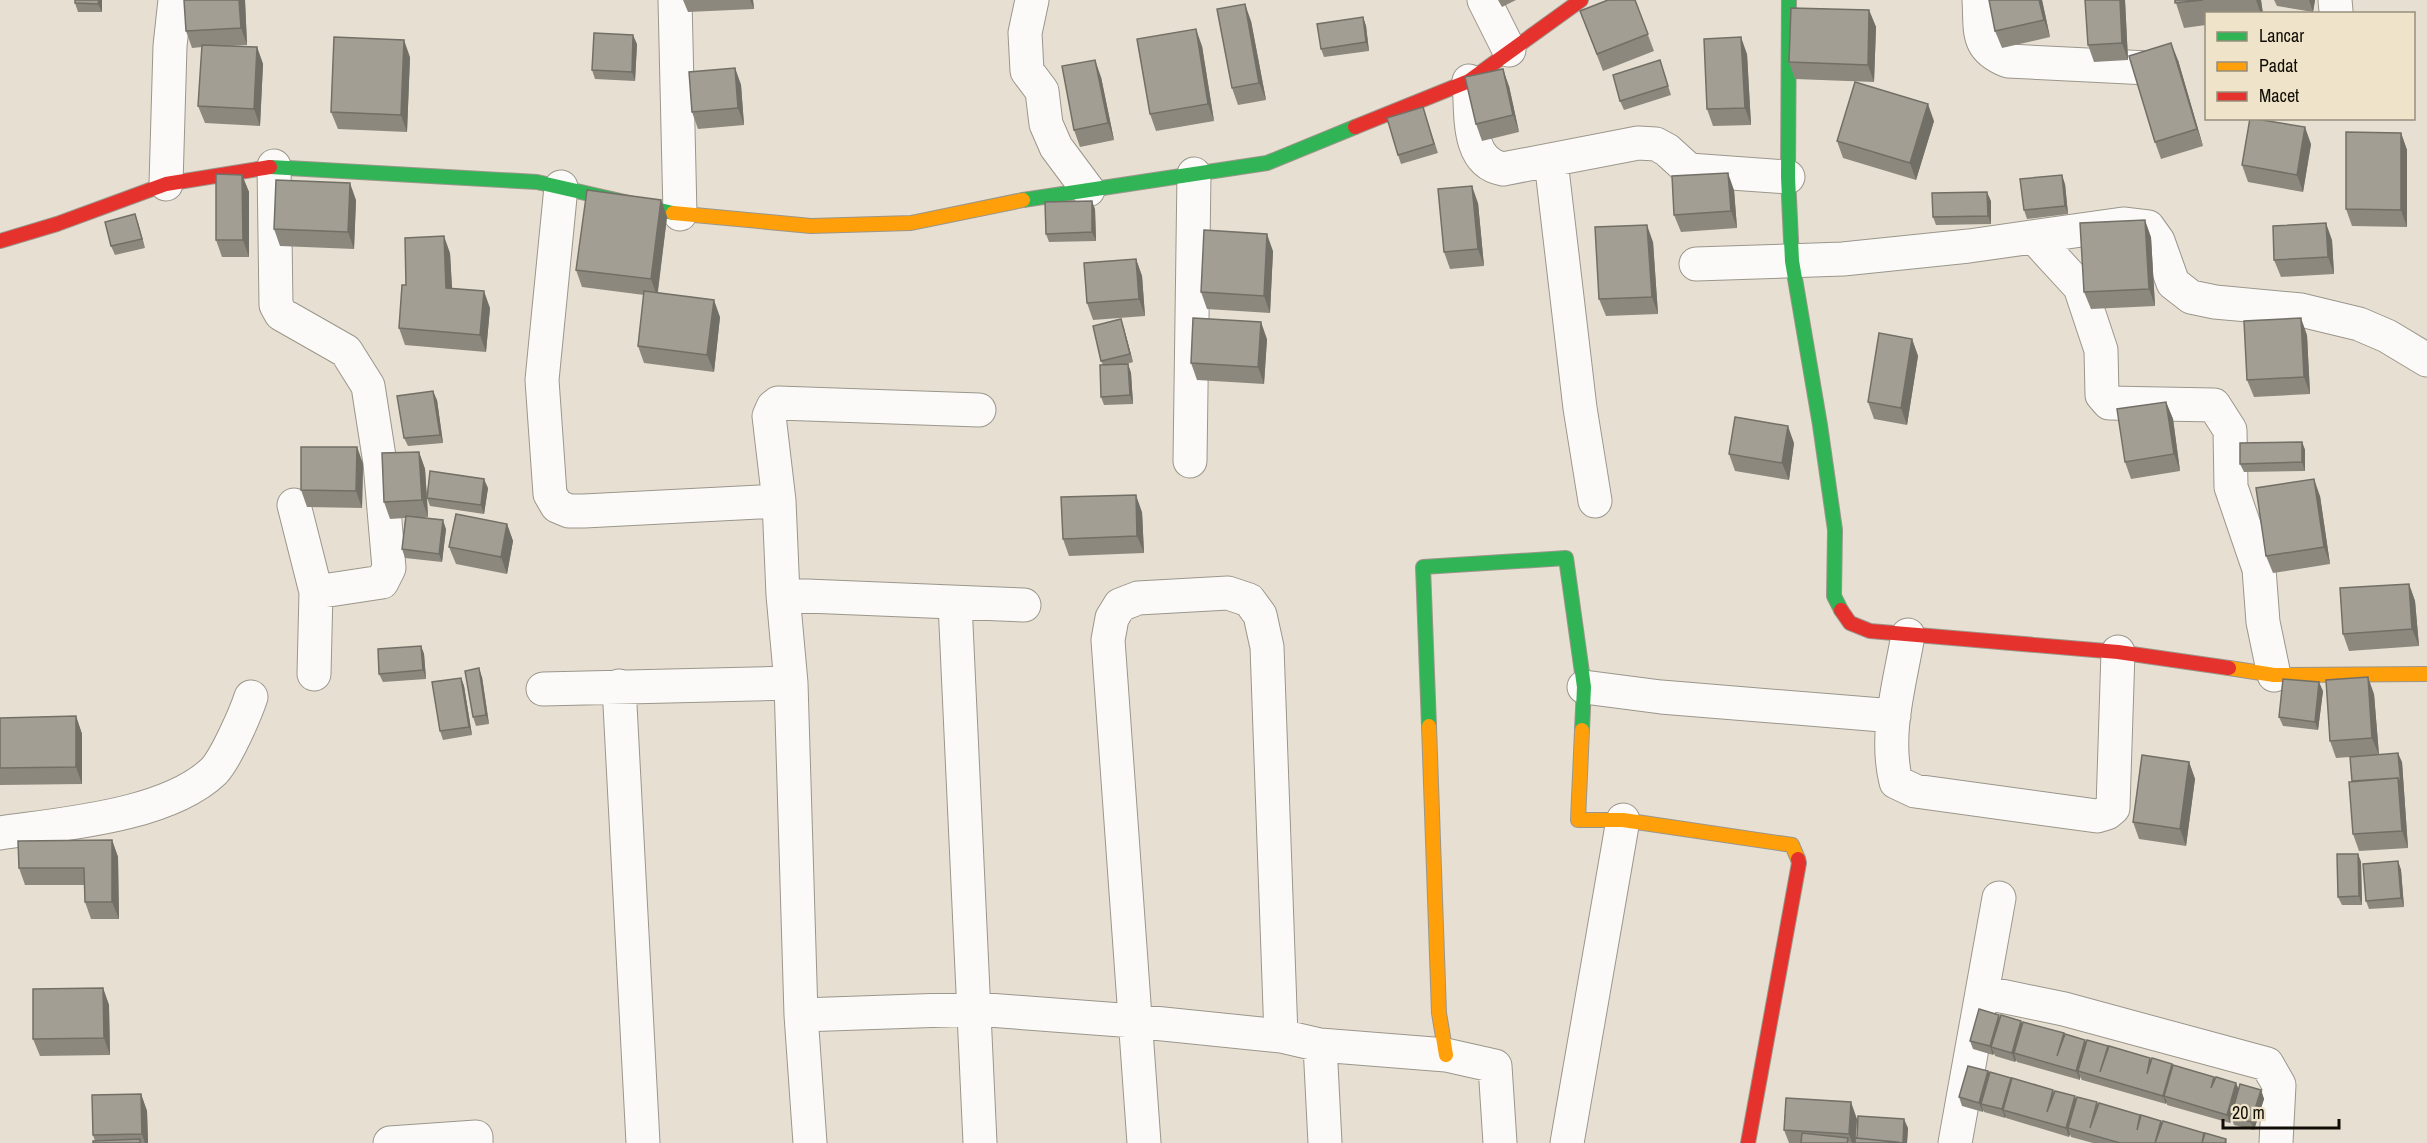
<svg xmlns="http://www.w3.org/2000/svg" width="2427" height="1143" font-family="'Archivo Narrow',sans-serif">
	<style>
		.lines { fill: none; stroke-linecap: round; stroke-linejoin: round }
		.street-casing { stroke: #9b968b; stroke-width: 35 }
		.fast-casing { stroke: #9b968b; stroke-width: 16 }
		.slow-casing { stroke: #9b968b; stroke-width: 16 }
		.jam-casing { stroke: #9b968b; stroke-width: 16 }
		.street { stroke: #fbfaf8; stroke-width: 33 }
		.fast { stroke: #30b455; stroke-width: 14 }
		.slow { stroke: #ff9f0a; stroke-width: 14 }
		.jam { stroke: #e5322d; stroke-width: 14 }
		.wall { fill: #8c887e }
		.shaded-wall { fill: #726f67 }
		.building { fill: #a39e93; stroke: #726f67; stroke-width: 1.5 }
	</style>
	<rect width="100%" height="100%" fill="#e7e0d2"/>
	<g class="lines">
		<g class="street-casing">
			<path id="street" d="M675,0L680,214
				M1032,0L1025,33L1027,71L1042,91L1046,124L1056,147L1088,190
				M1484,0L1509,50
				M1979,0C1981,31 1975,48 2008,61L2148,68
				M2335,0L2336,11
				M1469,81C1472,112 1465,162 1503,169L1638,143L1656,144L1667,150L1689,170L1788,177
				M1551,161L1580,408L1595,501
				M274,166L276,305L281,314L346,351L368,386L380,463L389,568L382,582L316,592
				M166,184L170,46L175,0
				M561,187L542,380L550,494L557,506L569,511H584L779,501
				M2034,237L2080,287L2101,350L2102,395L2109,403L2214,405L2230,430L2231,487L2259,569L2263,622L2274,675
				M1696,264L1843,259L1969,246L2123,224L2148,227L2158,241L2173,283L2191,297L2215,302L2301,310L2359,324L2387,336L2427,360
				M1190,461L1194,174
				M294,505L316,592L314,674
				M783,595L1024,605
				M955,603L980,1143
				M1908,635C1900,683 1884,734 1896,782L1915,791L2097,816L2107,813L2113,808L2118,652
				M619,686L643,1143
				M1584,687L1661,697L1894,716
				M543,689L791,683
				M0,833C62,824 167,816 214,771C226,758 245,715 251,697
				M1982,992L2064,1009L2267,1064L2279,1085L2276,1143
				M801,1015L975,1009L1134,1021L1281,1036L1320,1045L1446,1055L1495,1066L1500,1143
				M1320,1045L1325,1143
				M390,1143L476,1137V1143
				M810,1143L801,1015L791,683L783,595L779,501L769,416L773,407L778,403L979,410
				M1144,1143L1108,640L1112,618L1120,605L1138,598L1228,593L1249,600L1260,615L1267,647L1281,1036
				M1567,1143L1623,820
				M1955,1143L1999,898"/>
		</g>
		<g class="fast-casing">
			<path id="fast" d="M1789,0L1788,177L1792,261L1820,425L1835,530L1834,596L1841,610
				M270,167L537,182L673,213
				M1023,200L1267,163L1355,127
				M1429,726L1423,567L1566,558L1584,687L1582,730"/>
		</g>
		<g class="slow-casing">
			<path id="slow" d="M673,213L811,226L911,223L1023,200
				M2229,668L2274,675L2427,674
				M1429,726L1439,1013L1446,1055
				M1582,730L1578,820H1623L1792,845L1798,859"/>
		</g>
		<g class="jam-casing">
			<path id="jam" d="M1355,127L1469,81L1581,0
				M0,241L57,224L166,184L270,167
				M1841,610L1850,623L1870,631L2118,652L2229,668
				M1748,1143L1799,863L1798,859"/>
		</g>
		<use href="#street" class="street"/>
		<use href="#fast" class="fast"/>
		<use href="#slow" class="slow"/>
		<use href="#jam" class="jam"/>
	</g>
	<path class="wall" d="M75,0H102V12H78L75,3Z
		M245,0L247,45L227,46L257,47L263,64L260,126L205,123L198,106L202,47L192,48L186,31Z
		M683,0H753L754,9L688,12Z
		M1498,0H1516L1502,7Z
		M1635,0L1654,51L1603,71L1580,11Z
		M1989,0H2042L2050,37L2002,48L1995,31Z
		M2085,0H2125L2128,60L2094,62L2088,45Z
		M2175,0H2261L2263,14H2206V25L2184,28Z
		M2274,0H2315L2313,12L2277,6Z
		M1869,10L1876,27L1874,82L1795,79L1789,62Z
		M1363,17L1366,26L1369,51L1324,57L1321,49Z
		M1251,21L1266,100L1238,105L1232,88Z
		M637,44L635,81L595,79L592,70Z
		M1202,46L1214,121L1156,131L1150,114Z
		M1747,54L1751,125L1713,126L1707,109Z
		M410,57L407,132L338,129L331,112Z
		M2178,60L2203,146L2161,159L2155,142Z
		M735,68L741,85L744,125L698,129L692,112Z
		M1663,69L1671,95L1624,110L1620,101Z
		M1101,77L1114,140L1080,147L1074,130Z
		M1509,86L1519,132L1482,141L1476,124Z
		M1423,107L1438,153L1401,164L1398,155Z
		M1934,121L1916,180L1843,158L1837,141Z
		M2401,133L2407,150V227L2352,226L2346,209Z
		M2311,144L2303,192L2248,182L2242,165Z
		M242,175L249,192V257H222L216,240Z
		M2065,184L2068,214L2027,219L2024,210Z
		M1734,190L1737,228L1681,232L1674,215Z
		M356,200L354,249L280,246L274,229Z
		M661,200L667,217L658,292L720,317L714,372L644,363L638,346L644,295L582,287L576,270Z
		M1991,201V224L1936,225L1933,217Z
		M1478,203L1484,266L1450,269L1444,252Z
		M1095,209L1096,241L1049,242L1046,234Z
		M138,223L145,248L115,255L111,246Z
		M2151,237L2155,306L2091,309L2084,292Z
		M2332,240L2334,274L2281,277L2274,260Z
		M1653,242L1658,314L1606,316L1599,299Z
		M1273,251L1270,313L1207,309L1201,292Z
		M450,253L452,288L490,308L486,352L405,345L399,328Z
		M1136,259L1142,276L1145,316L1093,320L1087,303Z
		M1121,319L1133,362L1127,364H1128L1131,373L1133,404L1104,405L1101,397L1103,365L1101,361Z
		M2307,335L2310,394L2254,397L2247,380Z
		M1267,339L1264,384L1197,380L1191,363Z
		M1912,339L1918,356L1907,425L1874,419L1868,402Z
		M437,400L443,443L408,446L404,438Z
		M2166,402L2173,419L2180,471L2131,479L2125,462Z
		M2302,442L2305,450V471L2244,472L2240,464Z
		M1794,443L1789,480L1735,471L1729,454Z
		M357,447L363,464L362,508L307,507L301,490Z
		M419,452L425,469L427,497L488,488L484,514L430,506L427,498L428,517L422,518L446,529L442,562L405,558L402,549L405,518L390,519L384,502Z
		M2320,496L2330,564L2273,573L2266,556Z
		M1142,512L1144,553L1069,556L1063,539Z
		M507,524L513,541L507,574L456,564L449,547Z
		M2409,584L2415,601L2419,646L2349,651L2343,634Z
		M421,646L424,654L426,679L383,682L379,674Z
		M482,677L489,724L476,726L473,717Z
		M461,678L464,686L472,735L443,740L440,731Z
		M2323,691L2318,730L2283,726L2279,717Z
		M2374,694L2379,755L2402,762L2408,848L2359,851L2353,834L2352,781L2350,757L2336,758L2330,741Z
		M76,716L82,734V784L0,785V718Z
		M2189,762L2195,779L2186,846L2139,839L2133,822Z
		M112,840L118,857L119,919H91L85,902V885H25L19,868Z
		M2358,854L2361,862L2362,905H2342L2338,897Z
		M2398,861L2401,870L2404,907L2369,909L2366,901Z
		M103,988L109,1005L110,1055L40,1056L33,1039Z
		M2000,1018L2021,1021L2022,1024L2064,1033L2065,1036L2087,1043L2108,1046V1048L2150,1058L2151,1060L2214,1077L2215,1079L2236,1083L2239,1090H2261L2264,1099L2254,1130L2234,1125L2232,1119L2230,1123L2167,1105V1102L2166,1104L2082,1080L2080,1077V1080L2017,1062L2016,1060L2015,1062L1995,1056L1994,1053L1993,1055L1973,1049L1970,1041Z
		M1988,1071L1990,1074L2011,1078L2012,1080L2053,1090L2054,1092L2076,1100L2097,1102L2098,1104L2141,1117L2161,1121L2162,1123L2204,1133L2205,1135L2226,1139L2227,1143H2093L2071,1137L2070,1134L2069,1137L2006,1118V1116L2005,1118L1984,1112L1983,1110V1112L1962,1106L1959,1097Z
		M141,1094L147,1111L148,1143H93L95,1141L93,1135Z
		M1857,1119L1856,1138L1908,1128L1907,1143H1789L1784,1130Z"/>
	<path class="shaded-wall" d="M99,0H102V12L98,4Z
		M239,0H245L247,45L241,28Z
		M750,0H753L754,9Z
		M2039,0H2042L2050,37L2044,20Z
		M2120,0H2125L2128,60L2122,43Z
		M2256,0H2261L2263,14H2261Z
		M2309,0H2315L2313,12Z
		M1245,4L1251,21L1266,100L1259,83Z
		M1869,10L1876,27L1874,82L1868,65Z
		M1363,17L1366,26L1369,51L1366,42Z
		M1196,29L1202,46L1214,121L1208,104Z
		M633,35L637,44L635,81L632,72Z
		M1741,37L1747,54L1751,125L1745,108Z
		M404,40L410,57L407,132L401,115Z
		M2171,43L2178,60L2203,146L2197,129Z
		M257,47L263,64L260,126L254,109Z
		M1095,60L1101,77L1114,140L1108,123Z
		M735,68L741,85L744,125L738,108Z
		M1503,69L1509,86L1519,132L1513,115Z
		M1928,104L1934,121L1916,180L1910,163Z
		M2305,127L2311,144L2303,192L2297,175Z
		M2401,133L2407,150V227L2401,210Z
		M1728,173L1734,190L1737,228L1731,211Z
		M242,175L249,192V257L243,240Z
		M2062,175L2065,184L2068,214L2065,206Z
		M350,183L356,200L354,249L348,232Z
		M1472,186L1478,203L1484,266L1478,249Z
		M1987,192L1991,201V224L1988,216Z
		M661,200L667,217L657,296L651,279Z
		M1092,201L1095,209L1096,241L1092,232Z
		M135,214L138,223L145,248L142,239Z
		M2145,220L2151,237L2155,306L2149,289Z
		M2326,223L2332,240L2334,274L2328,257Z
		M1647,225L1653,242L1658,314L1652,297Z
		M1267,234L1273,251L1270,313L1264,296Z
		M444,236L450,253L453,305L446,288Z
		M1136,259L1142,276L1145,316L1139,299Z
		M484,291L490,308L486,352L480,335Z
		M714,300L720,317L714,372L707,355Z
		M2301,318L2307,335L2310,394L2304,377Z
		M1121,319L1124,328L1133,362L1130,354Z
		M1261,322L1267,339L1264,384L1258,367Z
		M1912,339L1918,356L1907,425L1901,408Z
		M1128,364L1131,373L1133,404L1130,395Z
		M433,391L437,400L443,443L440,435Z
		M2166,402L2173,419L2180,471L2174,454Z
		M1788,426L1794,443L1789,480L1782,463Z
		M2302,442L2305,450V471L2302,462Z
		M357,447L363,464L362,508L356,491Z
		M419,452L425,469L428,517L422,500Z
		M484,479L488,488L484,514L481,505Z
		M2314,479L2320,496L2330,564L2324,547Z
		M1136,495L1142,512L1144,553L1137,536Z
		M443,520L446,529L442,562L439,554Z
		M507,524L513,541L507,574L501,557Z
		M2409,584L2415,601L2419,646L2412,629Z
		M421,646L424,654L426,679L423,670Z
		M479,668L482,677L489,724L486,715Z
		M2368,677L2374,694L2379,755L2372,738Z
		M461,678L464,686L472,735L469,727Z
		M2319,682L2323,691L2318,730L2315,722Z
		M76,716L82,734V784L76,767Z
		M2398,753L2402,762L2408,848L2402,831L2398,778Z
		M2189,762L2195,779L2186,846L2180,829Z
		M112,840L118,857L119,919L112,902Z
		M2358,854L2361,862L2362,905L2359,896Z
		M2398,861L2401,870L2404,907L2401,898Z
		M103,988L109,1005L110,1055L104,1038Z
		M1999,1015L2002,1024L1991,1047L1994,1053L1993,1055L1990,1046Z
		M2021,1021L2024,1030L2014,1053L2016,1060L2015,1062L2012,1053Z
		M2085,1040L2089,1049L2078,1071L2080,1077V1080L2076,1071Z
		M2172,1064L2175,1073L2164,1096L2167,1102L2166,1104L2163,1096Z
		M1988,1071L1992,1080L1981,1104L1983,1110V1112L1979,1103Z
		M2011,1078L2014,1087L2003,1110L2006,1116L2005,1118L2002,1109Z
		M2236,1083L2239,1091L2231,1116L2232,1119L2230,1123L2227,1115Z
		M2261,1090L2264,1099L2254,1130L2251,1122Z
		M141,1094L147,1111L148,1143H145L142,1134Z
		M2075,1096L2078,1105L2068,1128L2070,1134L2069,1137L2066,1128Z
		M1851,1102L1857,1119L1855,1143H1852L1849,1134Z
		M1904,1119L1908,1128L1907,1143H1903Z"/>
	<path class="building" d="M75,0H99L98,4L75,3Z
		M184,0H239L241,28L186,31Z
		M1608,0H1635L1648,34L1597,54L1580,11Z
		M1989,0H2039L2044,20L1995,31Z
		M2085,0H2120L2122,43L2088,45Z
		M2175,0H2203L2175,3Z
		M1245,4L1259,83L1232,88L1217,9Z
		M1791,8L1869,10L1868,65L1789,62Z
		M1363,17L1366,42L1321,49L1317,24Z
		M1196,29L1208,104L1150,114L1137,39Z
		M594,33L633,35L632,72L592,70Z
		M334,37L404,40L401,115L331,112Z
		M1741,37L1745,108L1707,109L1704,39Z
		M2171,43L2197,129L2155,142L2129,56Z
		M202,45L257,47L254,109L198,106Z
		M1095,60L1108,123L1074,130L1062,66Z
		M1660,60L1668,86L1620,101L1613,75Z
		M735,68L738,108L692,112L689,72Z
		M1503,69L1513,115L1476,124L1465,77Z
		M1855,82L1928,104L1910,163L1837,141Z
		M1423,107L1434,144L1398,155L1387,118Z
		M2250,118L2305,127L2297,175L2242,165Z
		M2346,132L2401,133V210L2346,209Z
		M1728,173L1731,211L1674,215L1672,176Z
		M216,174L242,175L243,240H216Z
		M2062,175L2065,206L2024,210L2020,179Z
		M276,180L350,183L348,232L274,229Z
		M1472,186L1478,249L1444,252L1438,189Z
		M587,190L661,200L651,279L576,270Z
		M1987,192L1988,216L1933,217L1932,193Z
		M1092,201V232L1046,234L1045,202Z
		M135,214L142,239L111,246L105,222Z
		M2145,220L2149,289L2084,292L2080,223Z
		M2326,223L2328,257L2274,260L2273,226Z
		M1647,225L1652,297L1599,299L1595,227Z
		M1204,230L1267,234L1264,296L1201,292Z
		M444,236L446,288L484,291L480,335L399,328L402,285H406L405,238Z
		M1136,259L1139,299L1087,303L1084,263Z
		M644,291L714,300L707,355L638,346Z
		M1193,318L1261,322L1258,367L1191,363Z
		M2301,318L2304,377L2247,380L2244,321Z
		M1121,319L1130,354L1101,361L1093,326Z
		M1879,333L1912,339L1901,408L1868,402Z
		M1128,364L1130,395L1101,397L1100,365Z
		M433,391L440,435L404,438L397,396Z
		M2166,402L2174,454L2125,462L2117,409Z
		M1735,417L1788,426L1782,463L1729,454Z
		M2302,442V462L2240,464V443Z
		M301,447H357L356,491L301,490Z
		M419,452L422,500L384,502L382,453Z
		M430,471L484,479L481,505L427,498Z
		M2314,479L2324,547L2266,556L2256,488Z
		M1136,495L1137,536L1063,539L1061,497Z
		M456,514L507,524L501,557L449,547Z
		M406,516L443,520L439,554L402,549Z
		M2409,584L2412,629L2343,634L2340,588Z
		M421,646L423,670L379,674L378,649Z
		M479,668L486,715L473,717L465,671Z
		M2368,677L2372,738L2330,741L2326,680Z
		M461,678L469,727L440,731L432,682Z
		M2283,679L2319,682L2315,722L2279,717Z
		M76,716V767L0,768V718Z
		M2398,753L2401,786L2398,778L2352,781L2350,757Z
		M2142,755L2189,762L2180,829L2133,822Z
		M2398,778L2402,831L2353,834L2349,782Z
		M112,840V902H85L84,868H19L18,841Z
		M2337,854H2358L2359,896L2338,897Z
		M2398,861L2401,898L2366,901L2363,864Z
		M103,988L104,1038L33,1039V989Z
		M1979,1009L1999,1015L1990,1046L1970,1041Z
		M2001,1015L2021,1021L2012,1053L1991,1047Z
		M2023,1022L2064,1033L2057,1056L2065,1034L2085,1040L2076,1071L2014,1053Z
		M2087,1040L2108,1046L2100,1072L2109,1046L2150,1058L2147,1074L2152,1058L2172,1064L2163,1096L2078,1071Z
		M2173,1065L2214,1077L2211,1088L2216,1077L2236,1083L2227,1115L2164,1096Z
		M1968,1066L1988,1071L1979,1103L1959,1097Z
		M1990,1072L2011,1078L2002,1109L1981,1104Z
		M2012,1078L2053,1090L2047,1112L2055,1091L2075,1096L2066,1128L2003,1110Z
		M2240,1084L2261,1090L2251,1122L2231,1116Z
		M141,1094L142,1134L93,1135L92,1095Z
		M2077,1097L2097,1102L2090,1128L2099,1103L2140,1115L2137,1130L2141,1115L2161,1121L2155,1143H2120L2068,1128Z
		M1786,1098L1851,1102L1849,1134L1784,1130Z
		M1858,1116L1904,1119L1903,1143L1857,1138Z
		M2163,1121L2204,1133L2202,1143H2155Z
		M1802,1133L1848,1138L1847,1143H1801Z
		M2205,1133L2226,1139L2225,1143H2202Z
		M1855,1138L1898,1142L1897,1143H1855Z
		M140,1139V1143H93V1141Z"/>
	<rect x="2205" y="12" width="210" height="108" fill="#efe4ca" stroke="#968e7c" stroke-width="1.5"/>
	<rect x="2217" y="32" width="30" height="9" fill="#30b455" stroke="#968e7c" stroke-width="1.5"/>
	<text x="2259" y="42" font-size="18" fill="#110d06">Lancar</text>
	<rect x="2217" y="62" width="30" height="9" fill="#ff9f0a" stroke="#968e7c" stroke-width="1.5"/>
	<text x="2259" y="72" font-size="18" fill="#110d06">Padat</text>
	<rect x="2217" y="92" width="30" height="9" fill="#e5322d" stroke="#968e7c" stroke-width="1.5"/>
	<text x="2259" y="102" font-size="18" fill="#110d06">Macet</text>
	<path d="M2223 1119v9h116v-9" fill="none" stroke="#110d06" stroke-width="3"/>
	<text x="2232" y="1119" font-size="18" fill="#110d06" stroke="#efe4ca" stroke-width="4.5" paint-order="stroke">20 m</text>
</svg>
